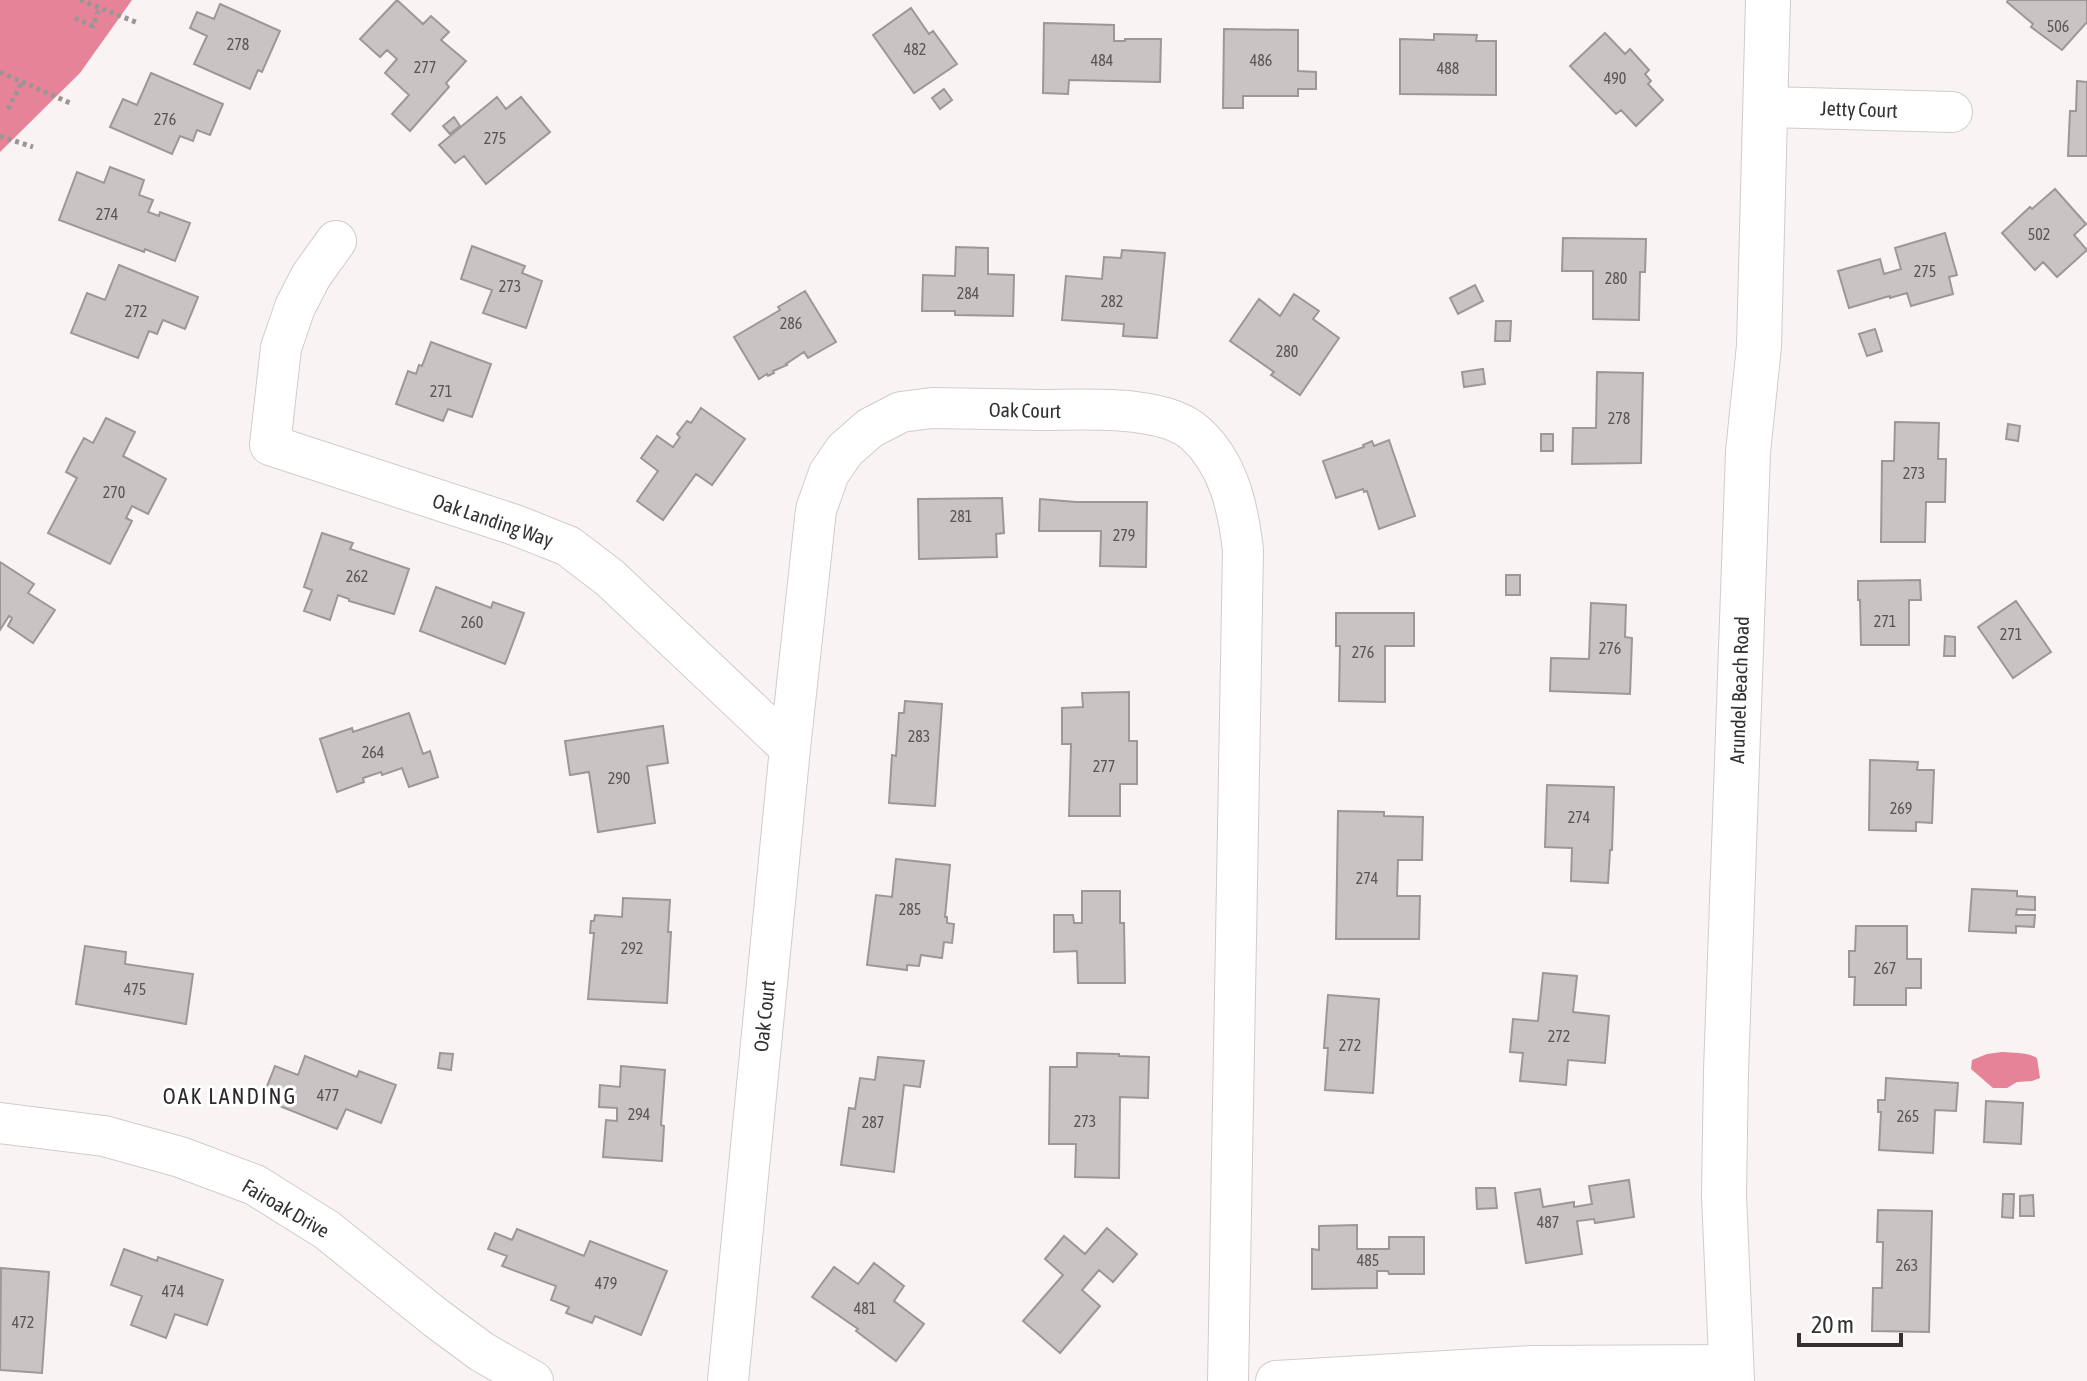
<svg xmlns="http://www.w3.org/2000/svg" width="2087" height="1381" font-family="'Asap Condensed',sans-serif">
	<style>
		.water { fill: #e78398 }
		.building { fill: #cac3c4; stroke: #9d9798; stroke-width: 2 }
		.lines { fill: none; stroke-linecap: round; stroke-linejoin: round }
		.minor-casing { stroke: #d1cbcc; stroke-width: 42 }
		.tertiary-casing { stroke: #d1cbcc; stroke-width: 46 }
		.path { stroke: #9a9696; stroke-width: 5; stroke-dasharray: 4 4; stroke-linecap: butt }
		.minor { stroke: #fff; stroke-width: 40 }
		.tertiary { stroke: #fff; stroke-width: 44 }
		.labels { text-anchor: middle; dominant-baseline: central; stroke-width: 6; stroke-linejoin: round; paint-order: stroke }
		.number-label { font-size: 16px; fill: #595656 }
		.street-label { font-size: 20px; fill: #333131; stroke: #fff }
		.neighbourhood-label { font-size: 22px; letter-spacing: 2px; fill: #2d2829; stroke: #fff }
	</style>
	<rect width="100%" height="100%" fill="#faf3f4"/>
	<path class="water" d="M0,0H132L80,73L0,152Z
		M2002,1052C2014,1053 2027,1052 2037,1058L2040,1078L2032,1081L2017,1082L2007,1088H1993L1971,1069L1972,1060L1987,1054Z"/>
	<path class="building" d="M397,0L423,24L431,16L449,32L441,40L466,61L446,83L449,87L410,131L392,114L409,95L385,73L397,59L387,50L380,57L360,39Z
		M2008,0H2087V22L2062,50L2031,27L2033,24L2007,2Z
		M220,4L280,31L262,72L258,70L250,89L194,64L207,36L190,28L197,12L214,19Z
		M911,8L929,34L933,31L957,64L914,93L873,35Z
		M1044,23L1114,25V41H1125V39H1161L1160,82L1069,80L1068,94L1043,93Z
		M1224,29L1298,30V71L1316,72V89H1298V96H1243V108H1223Z
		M1605,33L1625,54L1630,49L1649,70L1645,74L1651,81L1648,84L1663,100L1636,126L1621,110L1616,114L1570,66Z
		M1434,34L1477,35L1476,41H1496V95L1400,94V39L1434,40Z
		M151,73L223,104L210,135L197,130L193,141L180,136L172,154L110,127L123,99L137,105Z
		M2077,81L2087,82V156H2068L2070,111H2076Z
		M944,89L952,100L940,109L932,98Z
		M497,97L506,109L521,97L550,132L486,184L464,156L455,163L439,145Z
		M454,117L460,126L450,134L443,126Z
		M110,167L144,180L139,195L153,200L148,212L159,216L160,212L190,223L175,261L145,249L144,252L59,220L77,172L104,183Z
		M2055,189L2086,224L2074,235L2087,250L2057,277L2043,262L2035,270L2002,233L2030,207L2032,209Z
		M1945,233L1957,275L1949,277L1953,294L1911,306L1907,293L1890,298V296L1886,297L1849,308L1838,271L1880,259L1884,274L1901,269L1895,248Z
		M1563,238L1646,239L1645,272H1640L1639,320L1593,319V271H1562Z
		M472,246L525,266L522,273L542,281L526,328L483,313L492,290L461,279Z
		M956,247L988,248V274L1014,275L1013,316L955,315V311H922L923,275L955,276Z
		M1122,250L1165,253L1157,338L1123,336L1124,324L1062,320L1066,276L1102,279L1104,257L1121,258Z
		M119,265L198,297L185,329L163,320L157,334L149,331L138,358L71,333L87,293L105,300Z
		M1475,285L1483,301L1458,314L1450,298Z
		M805,291L836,342L808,358L804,352L786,364L787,365L773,371L774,373L768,376L767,374L759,379L734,337L780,310L778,307Z
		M1294,294L1319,311L1313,319L1339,338L1300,395L1271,375L1274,372L1230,341L1259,299L1280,316Z
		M1496,321H1511L1510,341H1495Z
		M1875,329L1882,351L1867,356L1859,334Z
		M431,342L491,364L472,417L448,409L443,421L396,404L408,371L416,374L419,365L422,366Z
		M1483,369L1485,384L1464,387L1462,372Z
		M1597,372L1643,373L1641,463L1572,464L1573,428H1596Z
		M701,408L745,439L712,485L696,474L663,520L637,501L658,471L641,458L657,436L673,447L680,437L677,434L687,421L691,423Z
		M106,418L135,432L123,456L166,479L148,514L132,506L126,518L132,521L110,564L48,533L77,478L66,472L72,460L84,438L93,443Z
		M1895,422L1939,423L1938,459H1946L1945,502H1926L1925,542H1881L1882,461H1894Z
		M2008,424L2020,426L2018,441L2006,439Z
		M1541,434H1553V451H1541Z
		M1389,440L1415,516L1379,529L1367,491L1364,492L1363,489L1336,498L1323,461L1364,447L1363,445L1372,441L1374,446Z
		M1002,498L1004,533L996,534L997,557L919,559L918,499Z
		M1040,499L1076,502H1147L1146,567L1100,566L1101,531H1039Z
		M322,533L353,543L350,549L409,569L394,614L349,601V599L338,595L330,620L304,611L312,590L304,587Z
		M0,562L34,584L28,593L55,610L33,643L8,626L12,618L9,616L0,630Z
		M1506,575H1520V595H1506Z
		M1920,580L1921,600H1909V645H1861L1860,600H1858V581Z
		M436,587L491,608L493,602L524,613L505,664L420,631Z
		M2016,601L2051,652L2013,678L1978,627Z
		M1591,603L1626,605L1625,637L1632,638L1630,694L1550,691L1551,658L1589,659Z
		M1336,613H1414V646H1385V702L1339,701L1340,646H1336Z
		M1945,636L1955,637V656H1944Z
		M1129,692V741H1137V784H1120V816H1069L1071,744H1062V708L1083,707L1082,693Z
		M905,701L942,704L935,806L889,803L892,755L896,756L899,713H904Z
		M409,713L423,754L430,751L438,777L409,787L402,768L382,775L381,772L363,778L364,782L337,792L320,739L352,728L353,732Z
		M663,726L668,763L647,766L655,823L598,832L589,772L570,775L565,741Z
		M1870,760L1918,762L1917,770H1934L1932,823L1916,822V831L1869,830Z
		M1547,785L1614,787L1612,850H1610L1608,883L1571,881L1572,848L1545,847Z
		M1338,811L1384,812V816L1423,817L1422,860H1398L1397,896H1420L1419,939H1336Z
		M896,859L950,865L945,917H947V923L954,924L952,943L944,942L942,958L921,955L919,966L907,965V970L867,965L876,895L892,897Z
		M1972,889L2017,891V896L2035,897V910L2017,909L2016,915H2035L2034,927L2016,926V933L1969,931Z
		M1082,891H1120V923H1124L1125,983H1078L1077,951L1054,952V915H1073L1074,923H1082Z
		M623,898L670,900L668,932H671L667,1003L588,999L594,933H590L591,921H594L595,915L622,917Z
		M1856,926H1907V959H1921V988H1906V1005H1854L1855,977H1849V951H1855Z
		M85,946L126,952L125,964L193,974L186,1024L76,1004Z
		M1543,973L1577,976L1573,1012L1609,1016L1605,1063L1568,1060L1566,1085L1520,1081L1523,1053L1510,1052L1513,1019L1538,1021Z
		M1328,995L1379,999L1373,1093L1325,1090L1328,1048H1324Z
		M440,1053L453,1054L451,1070L438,1068Z
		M1077,1053L1119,1054V1056L1149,1057L1148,1098L1120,1097L1119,1178L1075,1177L1076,1144H1049L1050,1067H1077Z
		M305,1056L357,1077L359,1071L396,1085L381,1123L346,1109L337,1129L262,1099L275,1066L298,1075Z
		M878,1057L924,1061L920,1087L904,1085L894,1172L841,1165L849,1108L855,1109L860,1078L875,1080Z
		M621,1066L665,1070L661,1125L664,1126L662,1161L603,1157L606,1120L617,1121V1108L599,1107L600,1085L620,1087Z
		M1886,1078L1958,1083L1956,1111L1935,1110L1933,1153L1879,1150L1881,1112H1878V1100H1885Z
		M1986,1101L2023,1103L2021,1144L1984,1142Z
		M1629,1180L1634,1217L1595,1223L1594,1219L1577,1221L1582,1254L1526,1263L1515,1193L1540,1189L1543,1207L1574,1202V1207L1592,1204L1589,1186Z
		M1476,1188H1495L1497,1208L1477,1209Z
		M2003,1194H2014L2013,1218L2002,1217Z
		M2033,1195L2034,1216H2020V1196Z
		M1878,1210L1932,1211L1929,1332L1872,1331L1873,1288H1882L1883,1242H1877Z
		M1357,1225V1249H1389V1237H1424V1274H1389L1388,1271H1377V1288L1312,1289V1249L1319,1250V1226Z
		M1107,1228L1137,1254L1113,1282L1099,1270L1082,1290L1100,1306L1060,1353L1023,1321L1063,1275L1045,1259L1064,1236L1085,1254Z
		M517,1229L584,1256L590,1241L667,1271L641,1335L595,1316L592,1323L566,1313L569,1307L551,1300L556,1286L502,1266L507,1256L488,1249L495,1233L512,1240Z
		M124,1249L157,1261L158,1257L223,1280L207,1325L175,1314L166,1338L131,1325L142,1296L111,1285Z
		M874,1263L904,1286L894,1301L924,1324L896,1361L856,1331L858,1329L812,1297L834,1267L858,1284Z
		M1,1268L49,1272L42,1373L0,1370Z"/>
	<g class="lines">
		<g class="minor-casing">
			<path id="minor" d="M1766,107L1952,112
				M336,241L311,276L295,307L281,348L270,445L515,525L568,546L610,578L790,748
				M0,1123L104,1136L180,1157L255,1185L327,1230L436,1318L482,1352L533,1381
				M728,1381L790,748L816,510L829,473L845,450L870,428L901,412L932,408C968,409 1005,409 1042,410C1084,410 1164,404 1196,434C1229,464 1238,508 1243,550L1228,1381
				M1276,1381L1532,1366L1732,1365"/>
		</g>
		<g class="tertiary-casing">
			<path id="tertiary" d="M1732,1381L1724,1195L1726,1071L1748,452L1759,346L1768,0"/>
		</g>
		<path class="path" d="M80,0L138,23
			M75,18L93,26L99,8
			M0,72L70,103
			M8,109L22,82
			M0,136L33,147"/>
		<use href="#minor" class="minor"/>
		<use href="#tertiary" class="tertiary"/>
	</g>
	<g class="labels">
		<g class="number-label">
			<text x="2058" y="26">506</text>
			<text x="238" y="44">278</text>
			<text x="915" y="49">482</text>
			<text x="1102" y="60">484</text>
			<text x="1261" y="60">486</text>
			<text x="425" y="67">277</text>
			<text x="1448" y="68">488</text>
			<text x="1615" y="78">490</text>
			<text x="165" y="119">276</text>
			<text x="495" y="138">275</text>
			<text x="107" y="214">274</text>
			<text x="2039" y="234">502</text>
			<text x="1925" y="271">275</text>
			<text x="1616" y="278">280</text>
			<text x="510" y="286">273</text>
			<text x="968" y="293">284</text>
			<text x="1112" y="301">282</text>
			<text x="136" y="311">272</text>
			<text x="791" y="323">286</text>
			<text x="1287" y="351">280</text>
			<text x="441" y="391">271</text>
			<text x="1619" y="418">278</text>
			<text x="1914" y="473">273</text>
			<text x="114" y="492">270</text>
			<text x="961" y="516">281</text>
			<text x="1124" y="535">279</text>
			<text x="357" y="576">262</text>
			<text x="1885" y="621">271</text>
			<text x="472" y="622">260</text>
			<text x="2011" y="634">271</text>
			<text x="1610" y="648">276</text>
			<text x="1363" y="652">276</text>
			<text x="919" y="736">283</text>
			<text x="373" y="752">264</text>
			<text x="1104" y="766">277</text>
			<text x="619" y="778">290</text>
			<text x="1901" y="808">269</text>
			<text x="1579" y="817">274</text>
			<text x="1367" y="878">274</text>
			<text x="910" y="909">285</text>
			<text x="632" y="948">292</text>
			<text x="1885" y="968">267</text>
			<text x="135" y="989">475</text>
			<text x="1559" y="1036">272</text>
			<text x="1350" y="1045">272</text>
			<text x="328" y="1095">477</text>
			<text x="639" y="1114">294</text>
			<text x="1908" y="1116">265</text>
			<text x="1085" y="1121">273</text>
			<text x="873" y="1122">287</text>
			<text x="1548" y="1222">487</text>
			<text x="1368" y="1260">485</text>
			<text x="1907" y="1265">263</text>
			<text x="606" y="1283">479</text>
			<text x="173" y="1291">474</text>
			<text x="865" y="1308">481</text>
			<text x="23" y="1322">472</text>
		</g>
		<g class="street-label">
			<text transform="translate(1859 109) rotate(2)">Jetty Court</text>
			<text transform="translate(1025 410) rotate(1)">Oak Court</text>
			<text transform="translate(493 520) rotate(19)">Oak Landing Way</text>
			<text transform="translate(1739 690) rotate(-88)">Arundel Beach Road</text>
			<text transform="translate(764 1016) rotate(-84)">Oak Court</text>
			<text transform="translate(286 1208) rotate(30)">Fairoak Drive</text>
		</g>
		<g class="neighbourhood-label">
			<text x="230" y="1096">OAK LANDING</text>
		</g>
	</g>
	<path d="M1799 1333v12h102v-12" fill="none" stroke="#333131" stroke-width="4"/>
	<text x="1811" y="1333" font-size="24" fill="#333131" stroke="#ffffff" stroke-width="6" paint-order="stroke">20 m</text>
</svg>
